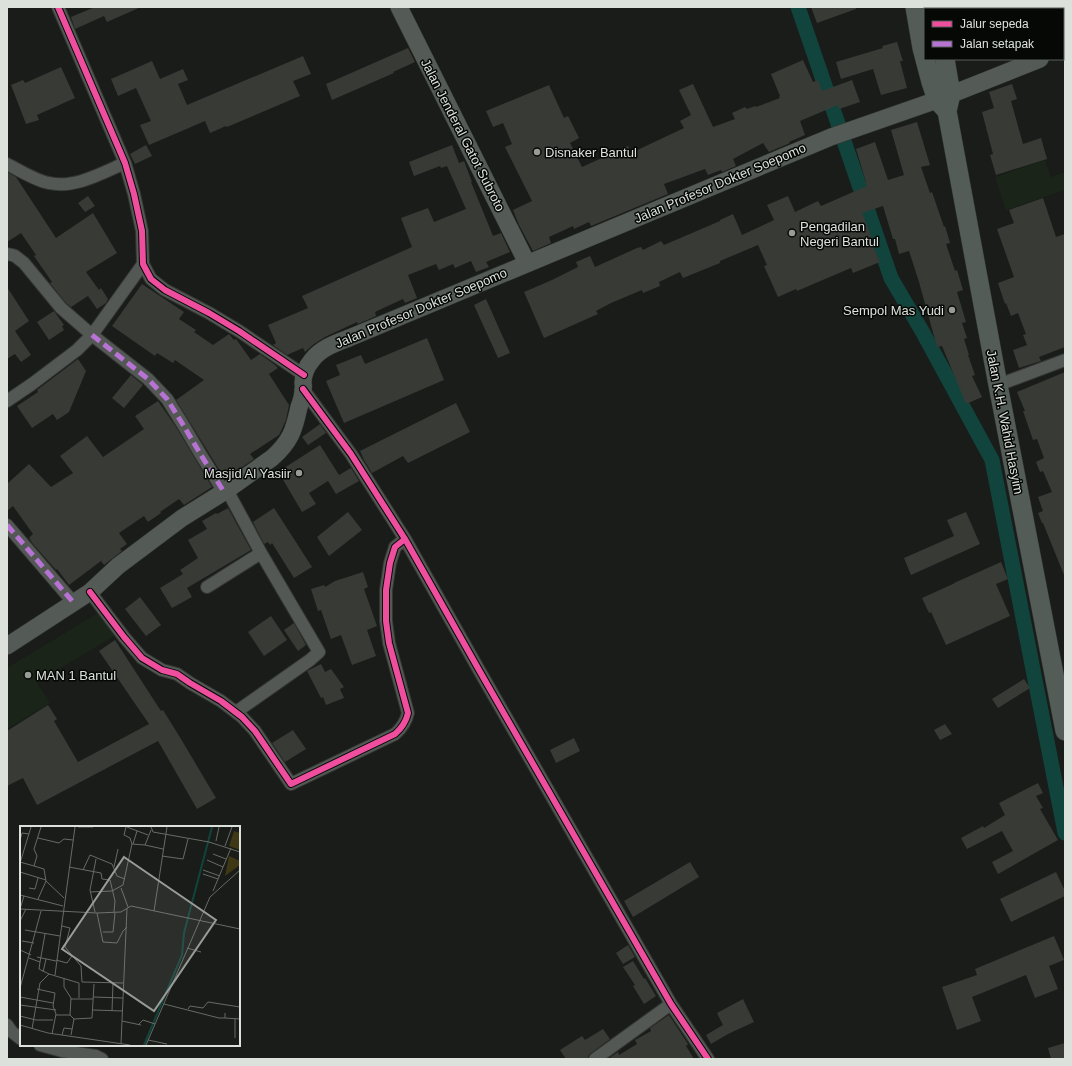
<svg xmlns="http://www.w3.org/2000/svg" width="1072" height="1066" font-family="Helvetica,sans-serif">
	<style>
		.built { fill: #1a2418 }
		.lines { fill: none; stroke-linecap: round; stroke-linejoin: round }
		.canal { stroke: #11443c; stroke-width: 15 }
		.building { fill: #383a36 }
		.street-casing { stroke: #333633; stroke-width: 14 }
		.secondary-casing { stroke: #333633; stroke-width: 18 }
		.primary-casing { stroke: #333633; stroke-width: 20 }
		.street { stroke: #545854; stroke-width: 12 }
		.secondary { stroke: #545a55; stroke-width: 17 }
		.primary { stroke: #535c56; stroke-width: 19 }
		.quiet { stroke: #b673d3; stroke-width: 5; stroke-dasharray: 10 5; stroke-linecap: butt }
		.cycleway-casing { stroke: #050805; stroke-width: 8 }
		.cycleway { stroke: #ef4d9e; stroke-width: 6 }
		.poi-dot { fill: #989c97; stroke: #050805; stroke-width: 1.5 }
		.labels { text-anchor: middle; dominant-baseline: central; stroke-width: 3; stroke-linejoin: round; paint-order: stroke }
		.street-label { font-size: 13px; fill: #dce1db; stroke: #050805 }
		.poi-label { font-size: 13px; fill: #dce1db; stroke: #050805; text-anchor: start }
		.inset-river { fill: none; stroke: #11443c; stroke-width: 2 }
		.inset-road { fill: none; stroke: #676b66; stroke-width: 1 }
		.view { fill: #989c97; fill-opacity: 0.15; stroke: #989c97; stroke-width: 2 }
		.inset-edge { fill: none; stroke: #dce1db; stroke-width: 2 }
	</style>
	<rect width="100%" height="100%" fill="#191c18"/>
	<path class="built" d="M1045,160L1051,177L1065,172V190L1006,210L995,177Z
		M101,611L116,635L37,682L50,703L7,729V668Z"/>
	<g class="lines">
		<path class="canal" d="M798,7L891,278L922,331L992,460L1065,833"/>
	</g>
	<path class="building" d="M95,7H141L107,22L104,16L75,29L71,17Z
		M811,7H856V9L817,23Z
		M897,42L903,61H900L907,88L881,95L873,69L841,79L836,62L883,48L882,46Z
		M408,48L415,62L393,72L394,73L332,100L326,84Z
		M303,56L311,74L293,81L300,96L227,127L226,126L210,133L205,121L149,145L140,125L151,121L136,88L118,96L111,79L152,61L160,79L183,69L188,80L178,84L187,105Z
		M803,60L813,82L818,80L822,91L852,80L860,102L839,109L838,105L800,121L805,135L789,142L790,143L769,152L763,143L733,159L736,166L722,172L721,170L708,175L705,169L664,184L668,194L591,226L589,222L574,229L573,226L549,237L551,243L533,251L519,225L513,210L532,201L505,147L512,144L503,123L493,127L486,111L549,85L564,118L568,116L579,138L570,143L582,167L628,146L631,153L684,128L680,121L691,115L679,90L693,84L713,127L735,119L732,113L745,107L747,109L755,106L756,107L780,98L779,96H780L771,74Z
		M61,67L75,98L37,115L39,120L26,124L11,85L23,80L25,83Z
		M1012,84L1017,99L1011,101L1023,144L1041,138L1047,159L996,175L990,155L993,154L982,112L994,108L989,92Z
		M917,122L930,165L921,167L930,193L932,192L944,227L945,226L950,243L946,244L955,271L957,270L963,290L957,292L966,322L962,323L967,338L964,339L969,355H968L975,375L972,376L982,397L966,404L942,346L937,347L919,282L909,251L899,254L895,239H893L883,206L862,213L875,245L873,246L880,262L853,273L851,268L797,291L796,289L778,297L764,266L767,265L758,245L720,261V263L683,278L680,272L659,282L660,286L643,293L642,290L611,303L596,311L598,314L544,338L524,292L552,280L578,267L576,262L590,256L595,267L637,248L641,247L643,250L661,241L664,245L720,221V220L733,214L742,235L774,220L767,205L788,196L795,212L818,201L821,206L867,186L865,183L866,182L856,149L875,142L888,180L904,175L891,130Z
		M146,145L152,156L135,164L130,154Z
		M452,145L459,163L464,161L472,182H471L493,236L501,233L510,252L486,262L489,267L476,272L471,261L455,268L453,264L439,270L436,264L408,275L417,298L405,303L403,299L375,312L376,316L358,324L357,322L325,337L314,344L305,352L303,348L287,355L273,345L276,343L268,325L308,308L302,296L412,247L401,218L428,208L434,222L466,209L447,166L441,168L440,166L414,176L409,162Z
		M7,172L16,177L56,238L93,213L117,253L86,272L99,290L101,288L108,299L106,303L97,309L88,296L71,307L66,303L50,283L52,282L34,256L36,255L21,233L7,242Z
		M88,196L95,206L85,212L78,203Z
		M1043,198L1056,237L1065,234V347L1039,357L1041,361L1019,368L1013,350L1027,345L1023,335L1026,334L1018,313L1011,316L1006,303L1005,304L998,283L1014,277L997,229L1014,223L1009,210Z
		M142,284L184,312L179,319L196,330L194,332L213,345L229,334L234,340L236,339L251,360L260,354L275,365L278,368L269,374L289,405L286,420L281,431L279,435L250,454L254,459L225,479L176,400L204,380L175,360L173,363L157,353L155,356L112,326Z
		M7,287L29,321L15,331L31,355L21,362L15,354L7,359Z
		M486,299L510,353L498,358L474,305Z
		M54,311L64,325L62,326L64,330L49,340L37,322Z
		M427,338L444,380L344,423L326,381L340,375L336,365L361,355L365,364Z
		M78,359L86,371L69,412L57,420L53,414L32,428L17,406L38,392L37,390Z
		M1065,372V575H1064L1043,523H1042L1038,513L1043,511L1038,497L1052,492L1043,471L1040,472L1036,462L1044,458L1037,439L1033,440L1023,411H1025L1017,392Z
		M131,375L143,385L124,408L112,398Z
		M158,401L176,427L212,487L184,505L179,499L160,512L161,513L148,522L144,516L119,533L127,544L120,549L122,551L104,565L101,561L69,585L57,569L56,570L33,544L29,538L33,534L13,506L7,511V484L29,464L51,487L73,473L60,456L87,436L103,457L144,429L135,416Z
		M456,403L470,432L408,463L403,456L372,473L364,460L360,451Z
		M320,424L326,433L308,445L302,437Z
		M320,445L339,475L351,468L359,481L336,494L328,481L309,493L316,504L302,512L282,478L285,476L281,470Z
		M228,508L251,550L187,588L192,597L172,608L160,588L183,574L180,570L198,558L188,540L207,529L202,521L216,513L217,514Z
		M274,508L312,567L294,578L272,543L270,545L268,542L264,544L253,522Z
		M348,512L362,530L329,556L317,537Z
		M966,512L980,544L911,575L904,558L954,536L947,520Z
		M1001,562L1008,579L996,584L1010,616L946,645L931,612L929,613L922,598L955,583H954Z
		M363,572L368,587L364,589L377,626L367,630L376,656L352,665L341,635L331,639L321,610L318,611L311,589L324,585L325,587L335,581Z
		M140,597L161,625L146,636L125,609Z
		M271,616L287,640L264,656L248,632Z
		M294,623L306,645L298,651L284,630Z
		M115,640L161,711L163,710L181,739L216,798L197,809L158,741L37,805L23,778L7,786V731L48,705L57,719L54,721L78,762L149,724L99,651Z
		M321,664L325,672L331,669L344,687L340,689L344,698L326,705L323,697L321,698L307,671Z
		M1024,679L1030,688L998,708L992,699Z
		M945,724L952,734L940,740L934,730Z
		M293,730L306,749L285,762L272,743Z
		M574,738L580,751L556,763L550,750Z
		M1038,783L1043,793L1036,796L1043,808L1040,809L1058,840L998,874L992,862L1013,851L1002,831L967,849L961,838L983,826L984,828L1005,815L999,803Z
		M690,862L699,877L633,917L624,901Z
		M1056,872L1065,891V896L1011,922L1000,899Z
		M1054,936L1064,960L1049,966L1058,989L1035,998L1026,975L972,997L981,1021L957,1030L942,987L977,975L975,969Z
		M628,945L635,957L623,964L616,953Z
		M633,961L644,979L645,978L656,996L644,1004L633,986L635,985L623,967Z
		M743,999L754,1022L728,1034L711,1044L706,1035L723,1025L717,1013Z
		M669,1015L688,1044L686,1046L694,1059H608L618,1052L619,1055L637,1044L635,1040L651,1031L650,1028Z
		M603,1029L610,1039L591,1053L588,1056V1059H566L560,1050L582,1036L585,1040Z
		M1065,1043V1059H1051L1048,1048Z"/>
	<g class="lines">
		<g class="street-casing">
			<path id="street" d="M58,7L125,163L134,194L142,231L143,264L151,279L165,290L209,313L239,331L304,375
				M7,164C19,170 36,181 49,183C74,189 102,173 125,163
				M7,254L12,255L15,256L24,263L61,308L92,335L148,379L167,399L182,423L201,455L224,492
				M998,385L1065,360
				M303,389L351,454L405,539L479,670L671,1004L708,1059
				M7,401L32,384L77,350L92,335L143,264
				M227,490L261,553L319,652L310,660L236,712
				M7,525L73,602
				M207,587L261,553
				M90,592L124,637L142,658L162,670L177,674L190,683L221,701L242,717L255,731L291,784L395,734C402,728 406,722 408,713L389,643L386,621V590L390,563L395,547L405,539
				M7,1025L12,1032L21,1039
				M40,1045L62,1051L96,1056L102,1059
				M595,1059L671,1004"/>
		</g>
		<g class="secondary-casing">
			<path id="secondary" d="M399,7L527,263
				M1063,50L1065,49
				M7,646L90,592L118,566L182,518L227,490L272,458C290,442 294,431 299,407C301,402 303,395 303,389C304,387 303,385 303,383C303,375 307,366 312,360C321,348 336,343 349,338L831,137L937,100L1040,59"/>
		</g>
		<g class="primary-casing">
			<path id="primary" d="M915,7L922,48L931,82L937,100L947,111
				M935,7V9
				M945,59L951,94L947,111L998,385L1065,731"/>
		</g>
		<use href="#street" class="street"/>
		<use href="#secondary" class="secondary"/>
		<use href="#primary" class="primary"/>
		<path class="quiet" d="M92,335L148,379L167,399L182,423L201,455L224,492
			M7,525L73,602"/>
		<g class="cycleway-casing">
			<path id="cycleway" d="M58,7L125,163L134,194L142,231L143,264L151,279L165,290L209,313L239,331L304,375
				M303,389L351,454L405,539L479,670L671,1004L708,1059
				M90,592L124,637L142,658L162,670L177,674L190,683L221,701L242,717L255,731L291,784L395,734C402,728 406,722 408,713L389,643L386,621V590L390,563L395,547L405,539"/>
		</g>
		<use href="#cycleway" class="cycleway"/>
	</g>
	<g class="poi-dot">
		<circle cx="537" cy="152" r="4"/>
		<circle cx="792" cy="233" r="4"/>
		<circle cx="952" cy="310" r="4"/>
		<circle cx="299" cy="473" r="4"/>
		<circle cx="28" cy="675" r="4"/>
	</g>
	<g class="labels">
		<g class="street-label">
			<text transform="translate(463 135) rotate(63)">Jalan Jenderal Gatot Subroto</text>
			<text transform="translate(720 183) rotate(-23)">Jalan Profesor Dokter Soepomo</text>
			<text transform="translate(421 308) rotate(-23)">Jalan Profesor Dokter Soepomo</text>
			<text transform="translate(1005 422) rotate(79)">Jalan K.H. Wahid Hasyim</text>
		</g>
		<g class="poi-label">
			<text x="545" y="152">Disnaker Bantul</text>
			<text x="800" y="226">Pengadilan<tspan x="800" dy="15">Negeri Bantul</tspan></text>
			<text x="944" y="310" text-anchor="end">Sempol Mas Yudi</text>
			<text x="291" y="473" text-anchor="end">Masjid Al Yasiir</text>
			<text x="36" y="675">MAN 1 Bantul</text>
		</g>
	</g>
	<g transform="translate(20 826)">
		<rect width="220" height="220" fill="#191c18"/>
		<path d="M214,5L220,7V24L209,20ZM209,30L220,35V39L205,50Z" fill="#3f3814"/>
		<path class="inset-river" d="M124,219L162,129L164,107L192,1"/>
		<path class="inset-road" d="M21,1L14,23L17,30L14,40L24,43L26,55L44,72M58,1H73M107,1L128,9M131,1L133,6L189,16L220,26M18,12L39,17L44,13L53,14M0,14L2,7L9,8M196,15L199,1M112,18L125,19L131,4M113,18L117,5M125,19L143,23M205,20L212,1M193,28L206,33M142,30L163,33L168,13M187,34L203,41M0,36L14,40M0,37L11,1M49,41L81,47L82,53L90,54L95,75L94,86M94,41L98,23M63,44L70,29L92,38L97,50L105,53M183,44L200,50M0,46L26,54M183,48L198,53M9,62L15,63L18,52M101,62L108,81M193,65L211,22M70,66L92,65L103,59L112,18L110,12L104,9L106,1M0,69L43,80M18,73L26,55M0,83L4,70M0,83L77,87L101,86L111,80L220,103M134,85L147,1M75,86L70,64L76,33M77,87L83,116L97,117L103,105L107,101M0,95L6,83M42,100L50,102L45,121L61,140L62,156L103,157M5,104L40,110M83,106H93L95,87M2,115L14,117M167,122L181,126M0,124L11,129M17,131L36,135M9,132L20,136L19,143L29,148M36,134L47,137L52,130M20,136L25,108M23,146L26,133M35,149L55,1M44,152V161L51,172L50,189L54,193L72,192L74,158M59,157V172M0,162L21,85M17,163L35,167L33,180L36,188L32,208M0,171L33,177M73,171L103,172M51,173H73M144,178L199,192H205V187M0,179L36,184M168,183L170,180L183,182L188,176L220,181M73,184L103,185M92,185L93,157M36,189H50M0,190L16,194H33M205,192L220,193M215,192V212M102,195L121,199M119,198L123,194L135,198M0,199L28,207L110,219M12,203L20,157L29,148L59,157M42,209L44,202L52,203M51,209L54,193M128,214L147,218M101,218L107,82M126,219L190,71L220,44"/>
		<path class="view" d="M104,31L196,94L134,185L42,123Z"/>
		<rect width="220" height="220" class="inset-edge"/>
	</g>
	<rect width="1072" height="1066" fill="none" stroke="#dce1db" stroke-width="16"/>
	<rect x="924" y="8" width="140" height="52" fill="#050805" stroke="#5b5f5b"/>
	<rect x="932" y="21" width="20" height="6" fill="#ef4d9e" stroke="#5b5f5b"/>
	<text x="960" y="28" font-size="12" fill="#dce1db">Jalur sepeda</text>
	<rect x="932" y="41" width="20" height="6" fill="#b673d3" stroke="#5b5f5b"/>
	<text x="960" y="48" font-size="12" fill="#dce1db">Jalan setapak</text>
</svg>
